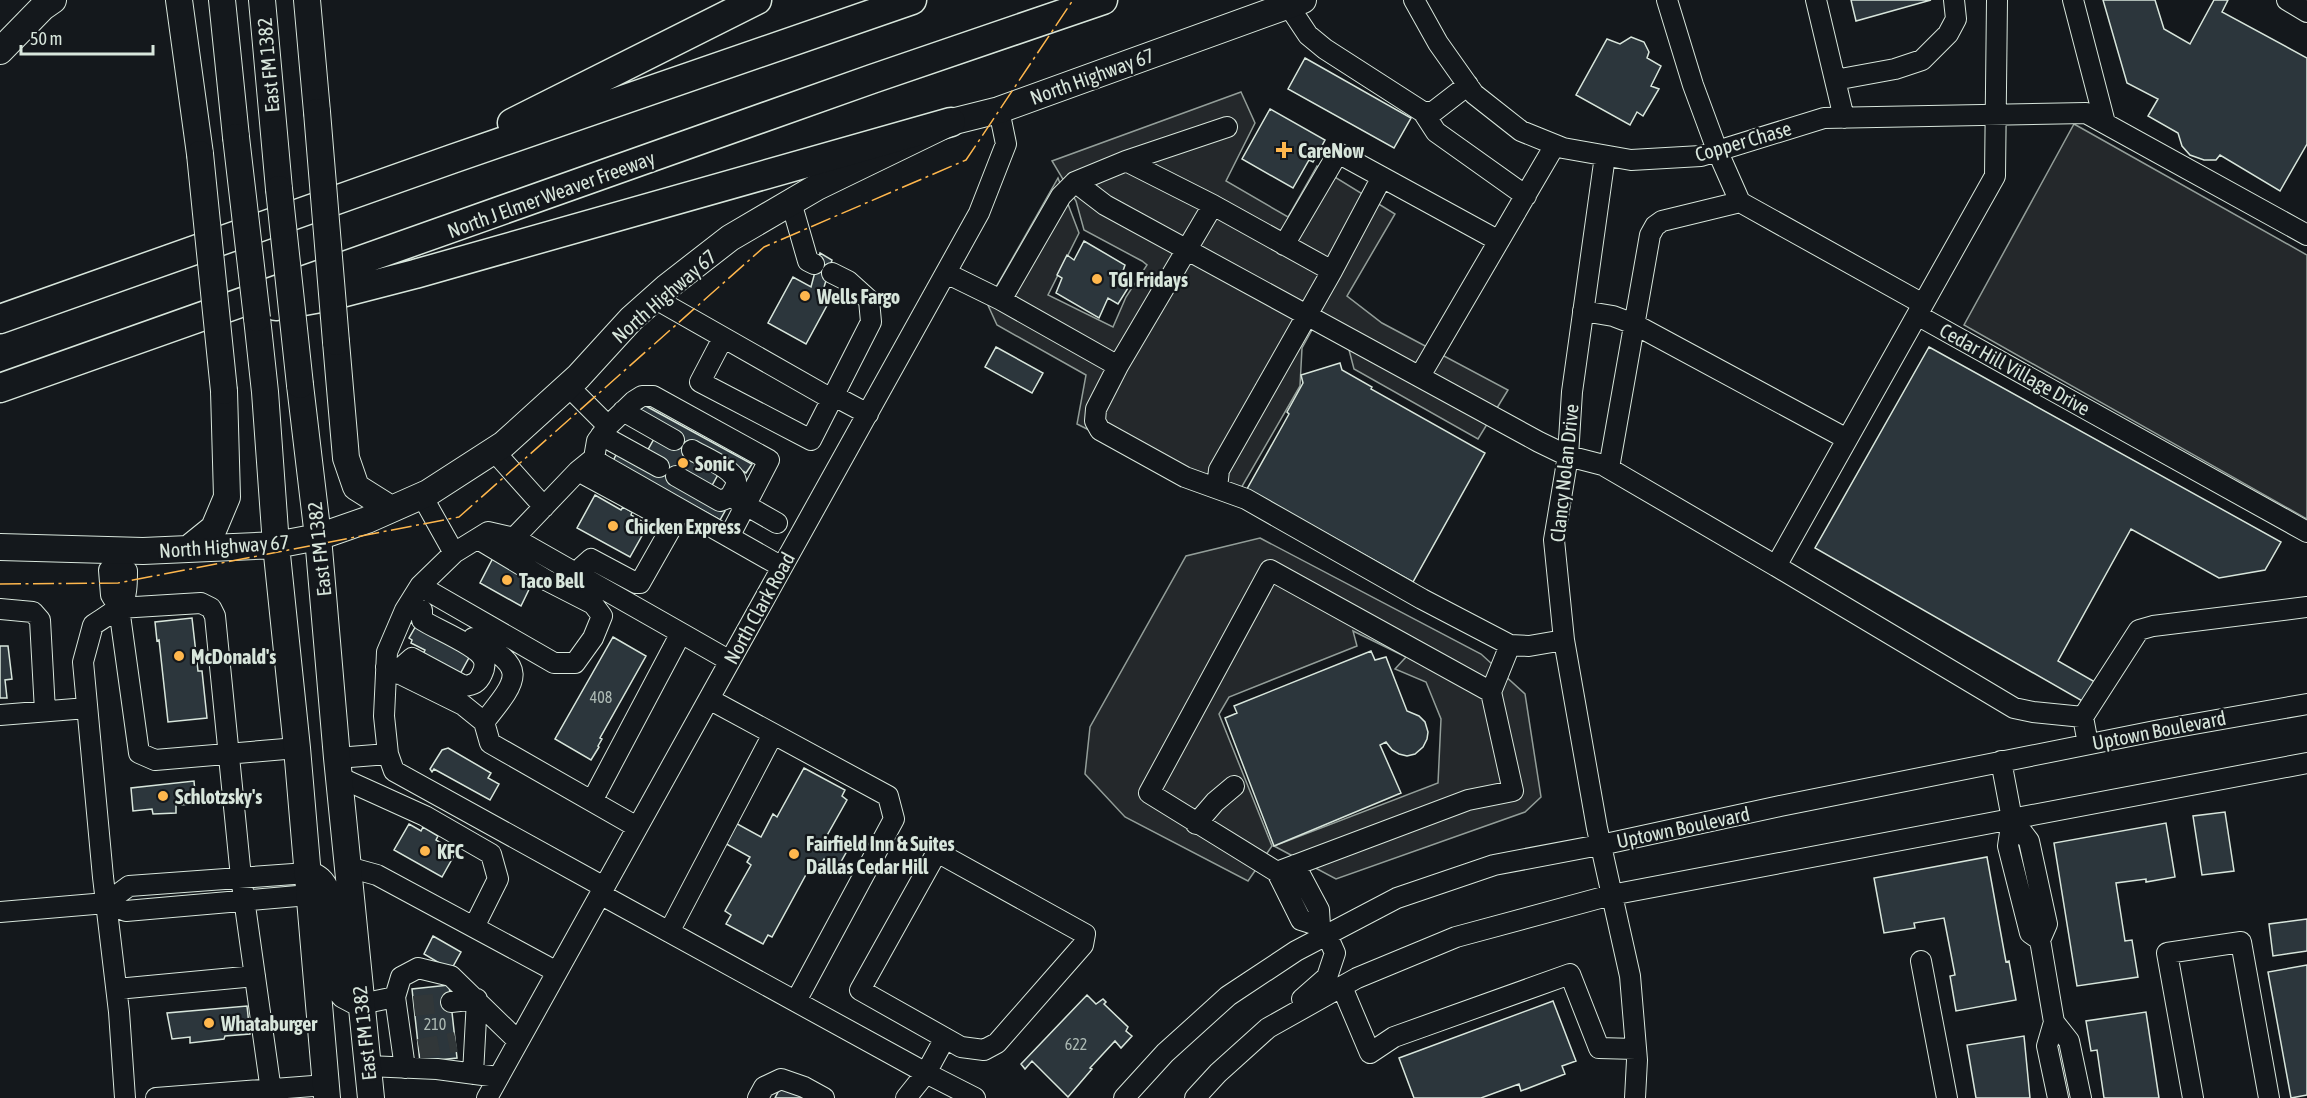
<svg xmlns="http://www.w3.org/2000/svg" width="2307" height="1098" font-family="'Asap Condensed',sans-serif">
	<style>
		.parking { fill: #24282b; stroke: #939e99; stroke-width: 1.5 }
		.building { fill: #2c363c; stroke: #d8e6dc; stroke-width: 1.5 }
		.lines { fill: none; stroke-linecap: round; stroke-linejoin: round }
		.minor-tunnel { stroke: #313739; stroke-width: 20; stroke-dasharray: 20 10; stroke-linecap: butt }
		.minor-casing { stroke: #d8e6dc; stroke-width: 22 }
		.major-casing { stroke: #d8e6dc; stroke-width: 28 }
		.highway-casing { stroke: #d8e6dc; stroke-width: 31 }
		.minor { stroke: #14181c; stroke-width: 20 }
		.major { stroke: #14181c; stroke-width: 26 }
		.highway { stroke: #14181c; stroke-width: 28 }
		.major-bridge-casing { stroke: #d8e6dc; stroke-width: 28; stroke-linecap: butt }
		.major-bridge { stroke: #14181c; stroke-width: 26 }
		.power { stroke: #ffb74d; stroke-width: 1.5; stroke-dasharray: 21 4.5 3 4.5; stroke-linecap: butt }
		.poi-dot { fill: #ffb74d; stroke: #14181c; stroke-width: 2 }
		.labels { text-anchor: middle; dominant-baseline: central; stroke-width: 4.5; stroke-linejoin: round; paint-order: stroke }
		.number-label { font-size: 16px; fill: #adbab4 }
		.street-label { font-size: 20px; fill: #d8e6dc; stroke: #14181c }
		.poi-label { font-size: 20px; font-weight: bold; fill: #d8e6dc; stroke: #14181c; text-anchor: start }
	</style>
	<rect width="100%" height="100%" fill="#14181c"/>
	<path class="parking" d="M1241,92L1255,123L1226,181L1288,217L1317,166L1395,214L1347,296L1382,323L1508,390L1478,439L1354,369L1348,346L1313,328L1302,348L1300,386L1233,502L1077,424L1086,375L997,325L987,303L1058,178L1079,233L1048,295L1113,327L1126,297L1147,265L1142,261L1084,230L1076,201L1052,161Z
		M2074,124L2307,255V519L1964,325Z
		M1260,538L1481,654L1525,694L1541,797L1525,812L1336,879L1274,846L1438,783L1441,719L1426,682L1395,669L1406,657L1353,631L1357,646L1229,697L1219,714L1272,846L1248,881L1125,817L1085,774L1090,727L1186,556Z"/>
	<path class="building" d="M1851,0H1931L1856,21Z
		M2103,0H2155L2164,29L2190,44L2214,0H2228L2222,12L2307,58V144L2280,191L2220,155L2216,160H2204L2190,155L2182,146L2178,133L2148,116L2158,99L2127,83Z
		M1631,37L1644,42L1649,52L1647,58L1661,66L1651,86L1659,89L1643,116L1637,112L1630,125L1576,95L1607,39L1620,44Z
		M1305,58L1411,118L1394,148L1288,89Z
		M1270,109L1325,140L1313,162L1309,160L1293,188L1242,159Z
		M1084,241L1125,265L1122,274L1133,280L1118,304L1108,298L1099,318L1056,293L1062,278L1057,275L1067,255L1074,260Z
		M820,253L832,260L822,294L831,298L806,344L768,323L793,277L811,287Z
		M996,347L1043,373L1032,393L985,367Z
		M1929,347L2281,542L2265,570L2219,578L2131,529L2058,661L2095,682L2084,702L1815,548Z
		M1340,363L1342,370L1372,387L1371,389L1485,453L1413,582L1247,489L1289,414L1287,412L1303,383L1301,375Z
		M644,405L752,464L746,473L695,444L720,471L710,489L673,482L725,511L720,520L613,461L618,451L646,453L655,437L639,414Z
		M595,495L621,510L623,507L632,512L631,515L648,525L630,557L577,528Z
		M495,554L535,577L521,606L480,583Z
		M192,618L198,671H202L207,718L168,722L159,640L157,641L155,622Z
		M417,624L471,654L460,674L423,654L425,650L411,643L412,640L409,638Z
		M613,637L646,656L600,738L602,739L598,746L599,747L591,760L555,739Z
		M0,646H8L12,679L5,680L7,698H0Z
		M1371,651L1375,660L1386,657L1407,711L1419,716L1425,722L1428,732L1427,739L1423,747L1415,754L1407,756L1399,754L1392,750L1386,742L1380,745L1401,793L1274,846L1225,718L1237,713L1234,706Z
		M448,748L491,773L488,778L499,784L490,800L434,769L432,772L430,769L442,750Z
		M804,768L845,790L842,796L847,800L825,839L847,851L838,867L824,859L821,864L814,860L772,937L768,935L763,944L726,924L731,915L725,911L751,865L747,862L750,857L721,841L732,821L761,837L773,814L777,817Z
		M194,781L196,804L176,805V813L153,814L152,809L133,811L131,788Z
		M2225,812L2234,871L2202,875L2193,816Z
		M2166,823L2175,877L2146,882V879L2116,883L2125,941L2132,940L2138,977L2077,986L2054,843Z
		M409,824L421,831L423,827L438,836L436,840L456,852L442,877L394,850Z
		M1987,857L2006,962L2009,961L2016,1000L1956,1011L1950,976L1955,975L1944,918L1914,923L1915,928L1884,933L1874,878Z
		M2307,919V951L2273,956L2269,924Z
		M433,936L461,952L451,970L424,954Z
		M2307,965V1095L2291,1098L2268,972Z
		M449,985L457,1058L420,1062L412,989Z
		M1087,995L1096,1004L1103,999L1106,1002L1104,1004L1128,1027L1126,1031L1132,1036L1121,1048L1115,1041L1090,1068L1092,1069L1068,1097L1032,1061L1025,1069L1021,1064Z
		M1553,1001L1576,1061L1562,1066L1565,1074L1521,1091L1519,1084L1481,1098H1414L1399,1058Z
		M247,1006L250,1034L225,1036L224,1039L190,1043V1037L172,1039L167,1013Z
		M2146,1012L2159,1098H2104L2097,1050L2091,1051L2086,1021Z
		M2024,1036L2030,1098H1976L1967,1045Z
		M781,1086L805,1098H775Z"/>
	<g class="lines">
		<path class="minor-tunnel" d="M414,1006L451,1002
			M419,1049L456,1042"/>
		<g class="minor-casing">
			<path id="minor" d="M1414,0L1438,43L1474,94L1521,131L1563,148L1631,160L1701,156L1824,118L2086,113L2307,235
				M1667,0L1693,85L1717,150L1740,202L1923,304
				M1816,0L1844,118
				M1997,0L1995,176L1917,315L2307,532
				M2073,0L2105,123
				M2287,0L2307,12
				M1288,5L1308,35L1325,49L1423,112H1433L1468,85
				M1835,80L1895,69L1922,60L1948,34L1956,19L1954,0
				M1423,112L1436,132L1526,196
				M1605,156L1572,392L1568,456L1554,540L1564,640L1597,828L1630,976L1637,1060L1635,1098
				M1126,161L1213,205L1332,271
				M1075,182L1105,205L1539,442L1568,456L1603,465L1776,566L1917,315
				M791,202L808,261L814,264
				M1213,205L1118,366L1096,409L1095,421L1100,430L1185,477L1246,499L1422,599L1510,645L1529,646L1564,640
				M1284,245L1338,153L1499,241
				M946,273L1001,300L1118,366
				M654,298L828,397L834,396L868,414
				M1001,300L1061,196L1075,182L1126,161L1227,127
				M1583,311L1613,316L1634,324L1847,439
				M723,338L700,382L811,440L871,322L869,300L848,281L832,273
				M1420,376L1555,145
				M623,411L674,440
				M608,426L634,401L642,396H653L769,460L729,537
				M601,435L659,467
				M494,451L544,507
				M594,458L601,464L782,567
				M1609,468L1650,235L1655,226L1662,221L1740,202
				M676,476L720,501L730,497C732,493 736,487 736,483C738,471 702,456 692,450
				M1217,488L1219,470L1332,271L1382,177
				M422,496L454,553
				M735,499L777,523
				M514,538L681,633L592,801
				M117,550V562L127,571C127,607 123,605 93,625L83,662L103,877L119,1012L125,1098
				M117,562L109,570L111,595L119,608L139,753L155,760L297,748
				M1776,566L2014,708L2033,712L2083,717L2088,744
				M578,574L582,567L591,559L636,583H640L674,523L578,471
				M420,586L554,663H575L593,638L602,616L593,604L548,581L478,539
				M119,608L201,603L211,608L215,616L241,877L272,1098
				M0,609L33,612L40,620L45,711
				M681,633L730,661
				M473,638C528,668 520,677 484,722
				M386,667L463,705L484,722L490,743L637,827
				M399,674L404,665L412,658L464,686C473,685 478,683 482,674C484,670 485,665 484,661C480,646 435,629 422,620V610
				M709,699L888,796L894,819L796,1001
				M0,715L87,708
				M2083,717L2139,630L2153,626L2307,607
				M388,754L384,716L387,652L405,610L420,586L454,553L488,532L514,538L578,471L594,458L597,441L608,426L568,386
				M337,758L388,754L394,771L604,887
				M2001,761L2012,819L2008,846L2030,933L2040,940
				M339,777L425,816L491,854L498,879L474,927
				M2012,819L2029,841L2047,924L2040,940L2054,1022L2069,1041L2081,1098
				M1196,824L1215,802L1234,786
				M937,852L1085,934L1083,945L997,1043L984,1050L961,1047L860,990Z
				M1295,865L1319,910L1320,926L1301,920L1277,872L1149,793L1270,570L1491,692
				M348,867L377,875L557,972
				M1282,870L1468,800L1513,791L1491,692L1510,645
				M600,894L926,1073L945,1038
				M106,903L129,886L307,873
				M0,912L106,903L126,911L309,895
				M669,932L773,734
				M1921,961L1947,1098
				M1342,987L1370,1053L1394,1037L1570,974L1599,1048L1636,1049
				M117,989L255,976
				M395,997L405,1068
				M1302,999L1327,977L1335,953L1327,935L1320,926
				M451,1002L477,999L473,1074
				M361,1004L395,997L401,977L418,968L451,976L518,1041
				M2054,1022L2047,1046L2058,1098
				M368,1066L437,1069L498,1077
				M156,1098L326,1085
				M487,1098L979,213L1006,144L999,110
				M758,1098L764,1087L781,1079L804,1087L824,1098
				M906,1098L926,1073L975,1098
				M1124,1098L1165,1053L1228,996L1296,951L1397,898L1494,865L1610,843L1780,806L2160,730L2307,704
				M1195,1098L1218,1073L1268,1028L1357,978L1456,937L1611,895L2307,763
				M2193,1098L2167,953L2241,942L2269,1098"/>
		</g>
		<g class="major-casing">
			<path id="major" d="M179,0L200,154
				M222,0L236,137
				M262,0L279,189
				M307,0L317,112
				M0,51L43,7L53,0
				M257,318L265,392L276,545L297,748L327,1098
				M336,342L346,458L356,487L391,509
				M300,385L318,537L337,758L371,1098
				M0,547L143,551L276,545L318,537L367,520L428,493L504,444L578,377L631,319L667,287L730,238L817,187L951,122L999,110L1303,0
				M188,549L214,528L227,497L224,391
				M307,873C311,875 316,877 319,880C339,898 338,963 340,990L344,995L361,1004"/>
		</g>
		<g class="highway-casing">
			<path id="highway" d="M512,123L757,0
				M276,306L326,297L415,274L951,122
				M0,319L452,159L912,0
				M0,388L872,79L1103,0"/>
		</g>
		<use href="#minor" class="minor"/>
		<use href="#major" class="major"/>
		<use href="#highway" class="highway"/>
		<g class="major-bridge-casing">
			<path id="major-bridge" d="M317,112L336,342
				M236,137L257,318
				M200,154L224,391
				M279,189L300,385"/>
		</g>
		<use href="#major-bridge" class="major-bridge"/>
		<path class="power" d="M0,584L118,583L459,517L764,247L966,160L1073,0"/>
	</g>
	<g class="poi-dot">
		<path d="M1281 141h6v6h6v6h-6v6h-6v-6h-6v-6h6z"/>
		<circle cx="1097" cy="279" r="6"/>
		<circle cx="805" cy="296" r="6"/>
		<circle cx="683" cy="463" r="6"/>
		<circle cx="613" cy="526" r="6"/>
		<circle cx="507" cy="580" r="6"/>
		<circle cx="179" cy="656" r="6"/>
		<circle cx="163" cy="796" r="6"/>
		<circle cx="425" cy="851" r="6"/>
		<circle cx="794" cy="854" r="6"/>
		<circle cx="209" cy="1023" r="6"/>
	</g>
	<g class="labels">
		<g class="number-label">
			<text x="601" y="697">408</text>
			<text x="435" y="1024">210</text>
			<text x="1076" y="1044">622</text>
		</g>
		<g class="street-label">
			<text transform="translate(268 65) rotate(-95)">East FM 1382</text>
			<text transform="translate(1092 76) rotate(-20)">North Highway 67</text>
			<text transform="translate(1743 141) rotate(-16)">Copper Chase</text>
			<text transform="translate(551 194) rotate(-20)">North J Elmer Weaver Freeway</text>
			<text transform="translate(664 296) rotate(-41)">North Highway 67</text>
			<text transform="translate(2015 369) rotate(29)">Cedar Hill Village Drive</text>
			<text transform="translate(1564 473) rotate(-84)">Clancy Nolan Drive</text>
			<text transform="translate(224 546) rotate(-4)">North Highway 67</text>
			<text transform="translate(319 549) rotate(-96)">East FM 1382</text>
			<text transform="translate(759 608) rotate(-61)">North Clark Road</text>
			<text transform="translate(2159 730) rotate(-11)">Uptown Boulevard</text>
			<text transform="translate(1683 827) rotate(-12)">Uptown Boulevard</text>
			<text transform="translate(364 1033) rotate(-96)">East FM 1382</text>
		</g>
		<g class="poi-label">
			<text x="1298" y="150">CareNow</text>
			<text x="1109" y="279">TGI Fridays</text>
			<text x="817" y="296">Wells Fargo</text>
			<text x="695" y="463">Sonic</text>
			<text x="625" y="526">Chicken Express</text>
			<text x="519" y="580">Taco Bell</text>
			<text x="191" y="656">McDonald's</text>
			<text x="175" y="796">Schlotzsky's</text>
			<text x="806" y="843">Fairfield Inn &amp; Suites<tspan x="806" dy="23">Dallas Cedar Hill</tspan></text>
			<text x="437" y="851">KFC</text>
			<text x="221" y="1023">Whataburger</text>
		</g>
	</g>
	<path d="M21 45v9h132v-9" fill="none" stroke="#d8e6dc" stroke-width="3"/>
	<text x="30" y="45" font-size="18" fill="#d8e6dc" stroke="#14181c" stroke-width="4.5" paint-order="stroke">50 m</text>
</svg>
